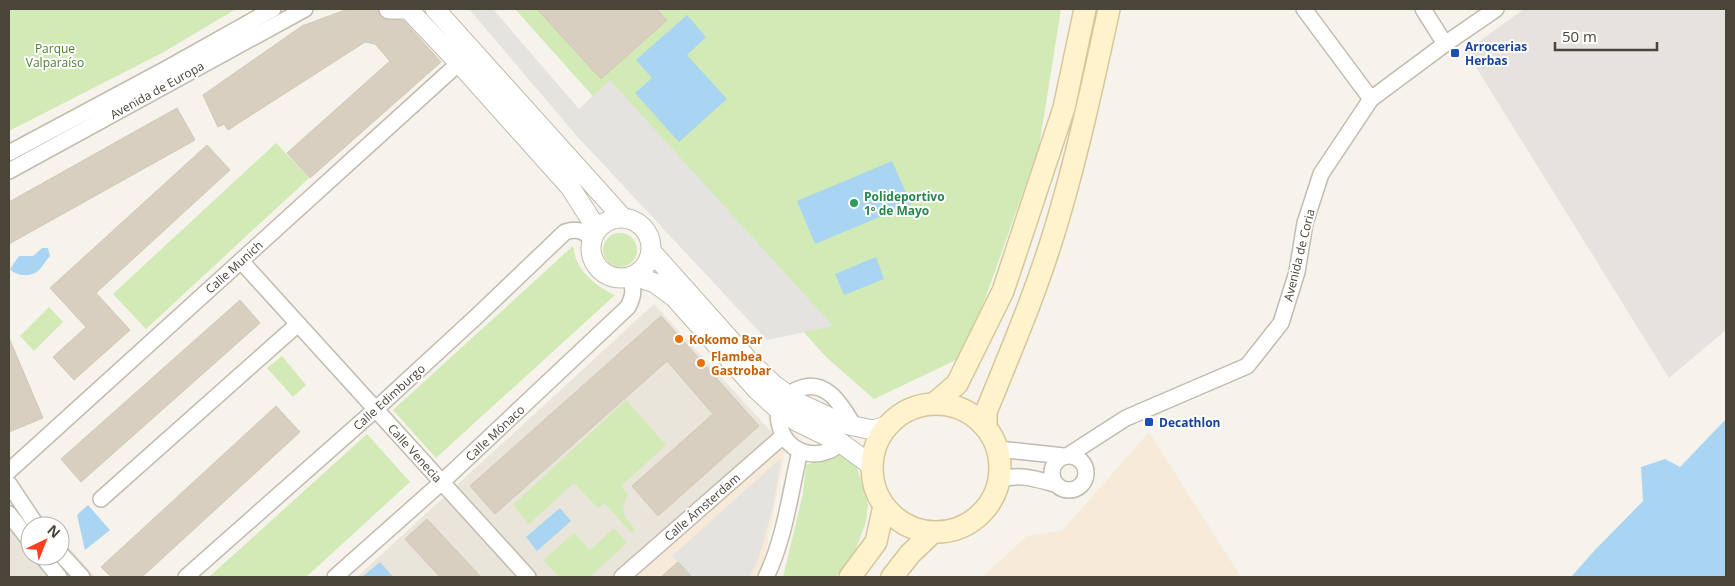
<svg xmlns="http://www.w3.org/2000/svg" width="1735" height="586" font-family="'Open Sans',sans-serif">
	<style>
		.residential { fill: #eae5da }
		.commercial { fill: #f7ead8 }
		.industrial { fill: #e6e2dd }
		.green { fill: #d2eab5 }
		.parking { fill: #e5e3e0 }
		.water { fill: #a9d4f2 }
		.building { fill: #d8cfc1; stroke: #d3c7b4 }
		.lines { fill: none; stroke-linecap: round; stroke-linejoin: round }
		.minor-casing { stroke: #c2bbae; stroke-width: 18 }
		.tertiary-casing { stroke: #c2bbae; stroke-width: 21 }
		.secondary-casing { stroke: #d6c79b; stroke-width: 24 }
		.minor { stroke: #fff; stroke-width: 15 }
		.tertiary { stroke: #fff; stroke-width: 19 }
		.secondary { stroke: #fff3cd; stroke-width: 21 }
		.transit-dot { fill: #1a4fb4; stroke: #fff; stroke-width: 2 }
		.leisure-dot { fill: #2e9e5b; stroke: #fff; stroke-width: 2 }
		.food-dot { fill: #e8710a; stroke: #fff; stroke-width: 2 }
		.labels { text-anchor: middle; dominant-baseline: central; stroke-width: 4; stroke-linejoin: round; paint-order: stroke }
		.transit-label { font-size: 12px; font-weight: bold; fill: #164399; stroke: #fff; text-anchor: start }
		.park-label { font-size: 12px; fill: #4a7f2a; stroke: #fff }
		.street-label { font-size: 12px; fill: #4b4439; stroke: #fff }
		.leisure-label { font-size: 12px; font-weight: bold; fill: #27864d; stroke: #fff; text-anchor: start }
		.food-label { font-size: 12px; font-weight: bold; fill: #c56008; stroke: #fff; text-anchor: start }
	</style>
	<rect width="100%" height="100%" fill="#f6f3ec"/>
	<path class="residential" d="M654,304L776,437L616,577H357Z
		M9,483L17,487L50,526H30V556H60V537L95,577H9Z"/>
	<path class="commercial" d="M1149,432L1241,577H982L1027,536L1063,530Z
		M776,437L785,451L764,562L755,577H616Z"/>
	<path class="industrial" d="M1524,9H1726V330L1669,378L1466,51Z"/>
	<path class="green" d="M9,9H236L162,53L9,131Z
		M515,9H1061L1039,147L979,316L956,360L874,399L826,357Z
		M276,143L309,178L146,329L113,294Z
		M603 250a17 17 0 1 1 34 0a17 17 0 1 1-34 0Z
		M573,246C574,251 575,257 577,261C583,276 601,289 615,295L436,458L393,410Z
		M49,307L63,322L34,351L20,336Z
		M282,356L306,385L293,397L267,368Z
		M626,400L666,445L621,486L628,494C620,513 623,515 635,529L632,533L604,503L598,508L574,483L529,524L513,505Z
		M367,434L410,482L306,577H209Z
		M843,453L855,461L868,505L866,522L854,554L836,577H783L803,494L806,465Z
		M614,528L627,543L590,577H559L543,560L574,533L590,550Z"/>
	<path class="parking" d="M469,9H493L579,109L610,80L833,326L767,340L575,134Z
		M781,458L774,502L760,554L750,577H692L672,556Z"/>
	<path class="water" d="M687,15L706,37L687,55L727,99L679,142L635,93L652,78L636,60Z
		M892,161L911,204L815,244L797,201Z
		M42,248H48L50,256C46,260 42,268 37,272C29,277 16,276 10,269L19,256H33Z
		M876,257L884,279L844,295L835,274Z
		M1726,419V577H1571L1594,551L1643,501L1641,467L1665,459L1680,467Z
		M88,505L110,530L85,550L77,515Z
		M560,508L571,521L537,551L526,537Z
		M380,562L393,577H362Z"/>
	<path class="building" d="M348,9H378L380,15L384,19L403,20L441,62L310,178L287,153L390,61L375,44L365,42L228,130L224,124L218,127L203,95L302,26Z
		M537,9H656L667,20L601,79Z
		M177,108L195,140L9,244V202Z
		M207,145L230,170L96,293L130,330L74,380L53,357L86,327L50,288Z
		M240,300L260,323L81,482L61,459Z
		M661,316L759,426L658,516L632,486L713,414L667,361L495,514L470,486Z
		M9,338L43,418L9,432Z
		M276,406L300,432L142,577H111L101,567Z
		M427,519L481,577H440L405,539Z
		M678,562L692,577H661Z"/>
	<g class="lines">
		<g class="minor-casing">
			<path id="minor" d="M1304,9L1371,99
				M1423,9L1445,44
				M9,153L166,69L273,9
				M9,171L305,9
				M241,261L528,577
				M841,443C837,445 833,450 828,451C809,459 788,449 781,430C779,424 777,417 779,411C781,404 790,393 796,390C825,376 841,404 854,426
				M998,449L1064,456
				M1052 473a17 17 0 1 1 34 0a17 17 0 1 1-34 0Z
				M1067,456L1126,418L1247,366L1281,323L1297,272L1305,223L1321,174L1371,99L1445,44L1496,9
				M9,471L459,63
				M1000,480C1019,473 1036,479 1055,484
				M9,484L37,526
				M101,499L298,324
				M9,514L30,541
				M60,553L82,577
				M42,556L59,577
				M186,577L376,409L477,316L565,232C577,228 582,231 592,237
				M335,577L442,482L628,307C634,295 634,290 630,277
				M622,577L783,436
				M766,577C785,538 790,493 800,451"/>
		</g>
		<g class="tertiary-casing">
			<path id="tertiary" d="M389,9H403
				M408,9L459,63L570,187L597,229
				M435,9L623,218
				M591 248a30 30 0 1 1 60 0a30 30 0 1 1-60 0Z
				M651,251L750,362L774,385L799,403L844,424L873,430L887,426
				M634,276L655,283L674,297L757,390L779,410L798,422L841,443L871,465"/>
		</g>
		<g class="secondary-casing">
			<path id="secondary" d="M935,403L957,384L1003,291L1064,108L1085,9
				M872 468a64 64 0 1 1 128 0a64 64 0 1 1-128 0Z
				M986,424V412C1012,348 1040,283 1059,216C1079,148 1094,78 1109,9
				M850,577L876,542L884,506
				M892,577L910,554L932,533"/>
		</g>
		<use href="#minor" class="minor"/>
		<use href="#tertiary" class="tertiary"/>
		<use href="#secondary" class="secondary"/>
	</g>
	<g class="transit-dot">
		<rect x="1450" y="48" width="10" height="10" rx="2.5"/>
		<rect x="1144" y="417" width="10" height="10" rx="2.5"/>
	</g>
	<circle class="leisure-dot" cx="854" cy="203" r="5"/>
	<g class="food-dot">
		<circle cx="679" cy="339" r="5"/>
		<circle cx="701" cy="363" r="5"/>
	</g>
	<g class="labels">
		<g class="transit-label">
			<text x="1465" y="46">Arrocerias<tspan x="1465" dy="14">Herbas</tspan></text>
			<text x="1159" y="422">Decathlon</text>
		</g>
		<g class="park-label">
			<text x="55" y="48">Parque<tspan x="55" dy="14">Valparaíso</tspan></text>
		</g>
		<g class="street-label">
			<text transform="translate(157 90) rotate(-29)">Avenida de Europa</text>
			<text transform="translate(1299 255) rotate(-76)">Avenida de Coria</text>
			<text transform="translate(234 267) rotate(-42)">Calle Munich</text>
			<text transform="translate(389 397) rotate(-42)">Calle Edimburgo</text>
			<text transform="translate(495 433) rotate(-43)">Calle Mónaco</text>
			<text transform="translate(415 453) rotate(48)">Calle Venecia</text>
			<text transform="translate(702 507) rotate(-41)">Calle Ámsterdam</text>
		</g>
		<g class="leisure-label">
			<text x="864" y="196">Polideportivo<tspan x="864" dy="14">1º de Mayo</tspan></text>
		</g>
		<g class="food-label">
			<text x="689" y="339">Kokomo Bar</text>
			<text x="711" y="356">Flambea<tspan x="711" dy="14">Gastrobar</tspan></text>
		</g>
	</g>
	<rect width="1735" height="586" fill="none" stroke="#4b4439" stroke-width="20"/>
	<g transform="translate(45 541) rotate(43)"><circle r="24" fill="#ffffff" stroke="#b7b4b0"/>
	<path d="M0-4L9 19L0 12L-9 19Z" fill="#fc3f1d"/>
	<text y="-8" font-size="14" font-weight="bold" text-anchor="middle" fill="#4b4439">N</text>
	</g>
	<path d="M1555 42v8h102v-8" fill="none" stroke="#4b4439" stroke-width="2.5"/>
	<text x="1562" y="42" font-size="15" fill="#4b4439" stroke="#ffffff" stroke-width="4" paint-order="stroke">50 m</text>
</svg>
